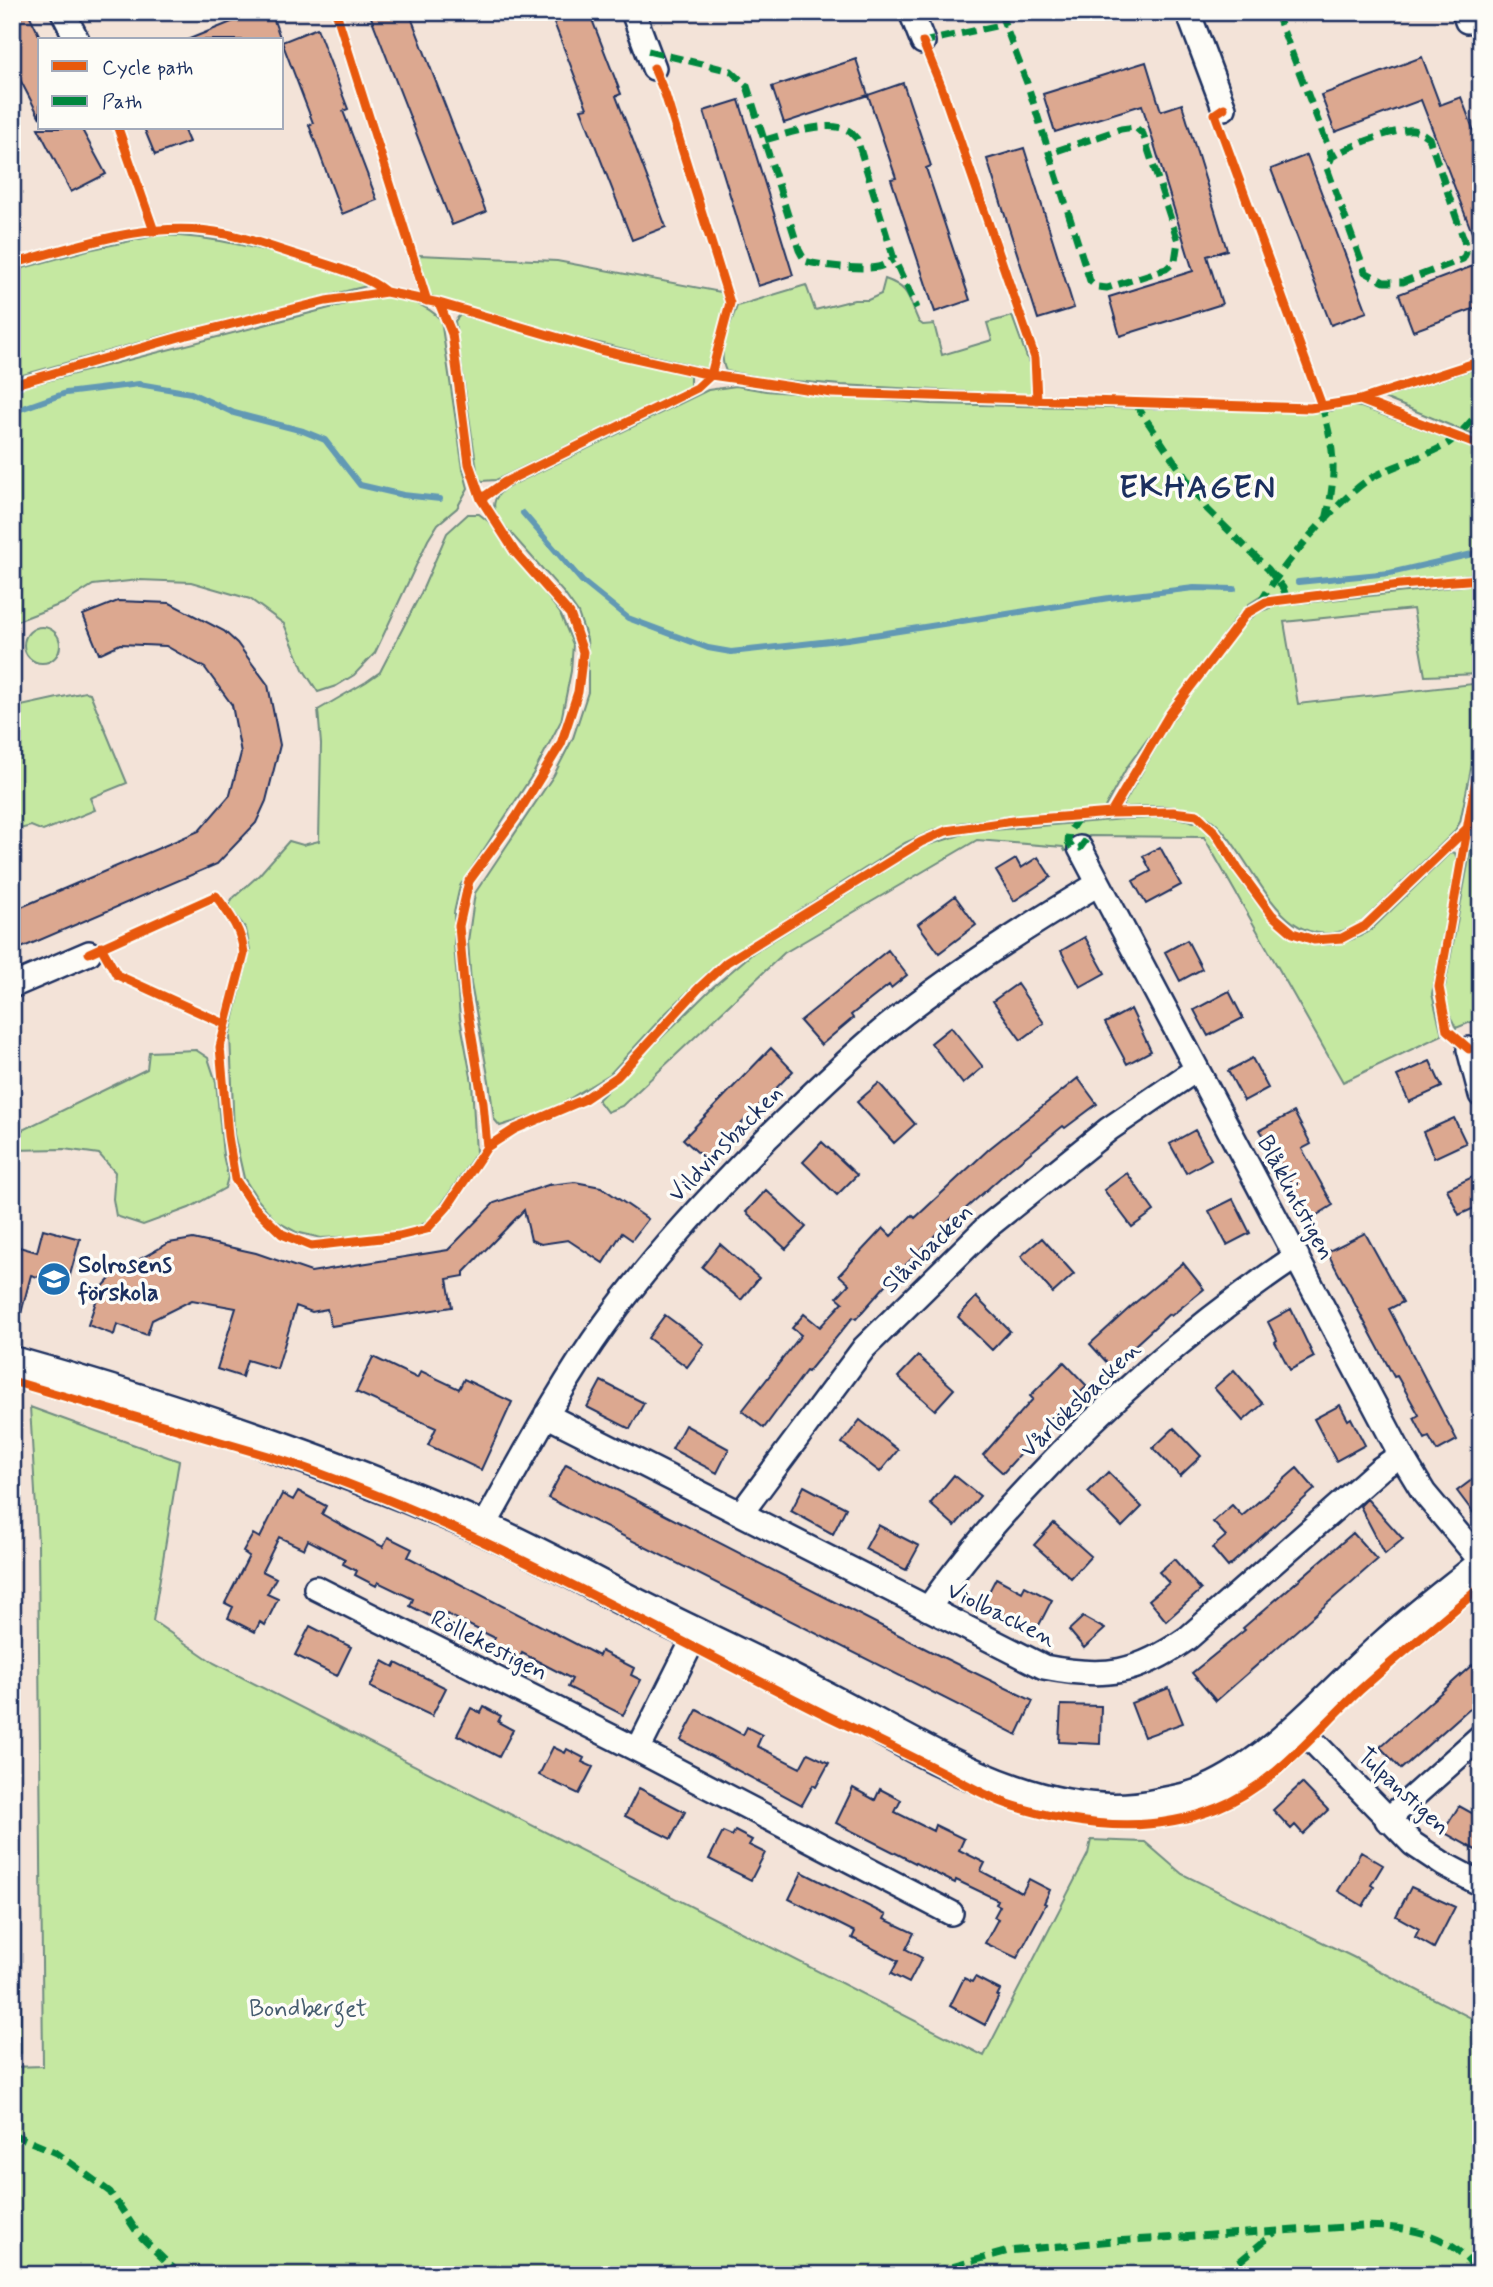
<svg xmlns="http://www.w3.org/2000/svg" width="1493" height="2287" font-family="Mynerve,sans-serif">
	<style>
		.green { fill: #c5e8a1; stroke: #708c80; stroke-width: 2 }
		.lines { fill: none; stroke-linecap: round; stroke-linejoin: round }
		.stream { stroke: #6299b4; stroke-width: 6 }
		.building { fill: #dca890; stroke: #1b2f5e; stroke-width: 2 }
		.street-casing { stroke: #1b2f5e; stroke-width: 28 }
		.secondary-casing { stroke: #1b2f5e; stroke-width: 37 }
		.street { stroke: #fdfcf7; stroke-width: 23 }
		.secondary { stroke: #fdfcf7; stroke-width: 32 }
		.quiet { stroke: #00873e; stroke-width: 7; stroke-dasharray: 14 7; stroke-linecap: butt }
		.cycleway-casing { stroke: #fdfcf7; stroke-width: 13 }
		.cycleway { stroke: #e8590c; stroke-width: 9 }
		.labels { text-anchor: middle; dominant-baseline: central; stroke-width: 7; stroke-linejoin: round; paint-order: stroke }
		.street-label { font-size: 24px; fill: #1b2f5e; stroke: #fdfcf7 }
		.poi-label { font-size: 24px; font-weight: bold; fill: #1b2f5e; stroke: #fdfcf7; text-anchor: start }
		.park-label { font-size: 24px; fill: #465d6f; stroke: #fdfcf7 }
		.district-label { font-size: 32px; font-weight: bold; letter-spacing: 2px; fill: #1b2f5e; stroke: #fdfcf7 }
	</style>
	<rect width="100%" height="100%" fill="#f3e3d8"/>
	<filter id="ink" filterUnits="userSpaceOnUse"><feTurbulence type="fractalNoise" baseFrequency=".0143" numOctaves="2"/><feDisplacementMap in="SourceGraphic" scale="14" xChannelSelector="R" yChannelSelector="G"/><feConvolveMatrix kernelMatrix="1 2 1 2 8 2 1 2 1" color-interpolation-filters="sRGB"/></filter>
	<g filter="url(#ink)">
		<path class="green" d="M159,235C218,236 272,251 327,270C340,275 356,278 367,286L169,334L12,378V271L88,250Z
			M418,255L557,261L721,292L725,305L708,369L578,338L430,296Z
			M885,279C911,288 908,299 919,322L923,325L934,324L942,355L992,340L987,323L1012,316L1033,374L1032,395L841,385L772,379L726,371C716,352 731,324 737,306L806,285L815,310L854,300H868L881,294Z
			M380,295C403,299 425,302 441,320L463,469L468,488L457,508L438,524L428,540L375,653L354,675L336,686L318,692L303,669L284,624L250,599L191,582L139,580L93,585L64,603L12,623V390Z
			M460,315L673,371L690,376V386L496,480L482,481L478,477L455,321Z
			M1481,367V438L1384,398Z
			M736,386L766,391L932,404L1299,412L1331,411L1347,406L1361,407L1481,451V573L1260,597L1249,604L1235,619L1127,767L1104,809L1011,816L959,823L936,829L905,843L795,913L710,970L665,1014L610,1074L551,1110L500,1126L494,1119L489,1081L471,984L468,941L475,893L554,775L573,738L588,692V659L587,639L578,613L564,593L500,521C491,507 492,498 506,488L708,390Z
			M468,514H479L488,521L560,613L573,644L571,671L561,721L533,774L460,886L454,913V945L460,1018L472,1082L476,1153L431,1220L415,1228L370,1235L321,1238L296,1232L276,1221L258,1200L244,1178L234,1134L230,1034L250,950L246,929L229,906L232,899L259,875L289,841L303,845L319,841L321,744L318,710L366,682L380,672L421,593L447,533Z
			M1481,584V674L1425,676L1413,609L1284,622L1298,704L1481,683V721L1460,822L1454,832L1360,923C1274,972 1254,839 1202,814C1178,802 1147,807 1122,807L1169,725L1241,626L1259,612L1275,606Z
			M24 645a18 18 0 1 1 36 0a18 18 0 1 1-36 0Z
			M85,692L90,693L127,783L90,798L95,810L43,831L31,826L12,831V708Z
			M1124,819C1147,819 1177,814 1199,824C1213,831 1217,845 1225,858C1259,911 1303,974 1371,930L1451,852L1455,853L1457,860L1432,994L1442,1035L1343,1082L1204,837L1089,836L1065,851L1063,847L977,840L784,953L622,1106L607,1112L598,1100L713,987L753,953L925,846L970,832Z
			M1481,826V1018L1456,1028L1448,1012L1444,992L1471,848Z
			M196,1050L208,1058L216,1082L223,1155L228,1177L225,1188L189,1208L143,1225L116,1216L113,1199L115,1172L99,1154L64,1149L12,1150V1135L147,1069L149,1052Z
			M30,1407L179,1461L153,1621L214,1663L984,2056L1088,1854L1091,1840L1145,1842L1182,1874L1353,1957L1481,2023V2275H12V2067L43,2066L38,1543Z
			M12,1878H20L21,2053H12Z"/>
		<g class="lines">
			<path class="stream" d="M12,412L66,393L139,384L191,393L234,413L303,431L325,440L360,485L403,495L440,499
				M523,513L582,581L628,618L708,648L731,652L848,639L1109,598L1194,588L1234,589
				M1298,582L1390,573L1481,552"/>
		</g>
		<path class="building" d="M12,12H28L40,37V118L12,64Z
			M256,12H271L281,40H187Z
			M369,12H409L486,212L452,225Z
			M550,12H589L621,94L616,96L666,227L632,240L581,109L587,108Z
			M317,28L348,109L343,111L377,200L342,214L309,125L313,123L282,42Z
			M1422,57L1440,105L1461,97L1481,150V256L1421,100L1335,132L1321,95Z
			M856,59L868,95L784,123L772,87Z
			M1146,62L1161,111L1182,104L1227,250L1207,256L1222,304L1120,336L1109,297L1193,271L1142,105L1055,132L1043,94Z
			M903,83L931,166L926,168L970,300L935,312L891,179L896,178L868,95Z
			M739,100L793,275L758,286L704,111Z
			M38,128H81L106,174L71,192Z
			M144,128H183L189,142L155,155Z
			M1024,148L1074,308L1038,319L987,159Z
			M1307,155L1367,312L1331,325L1271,169Z
			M1481,263V306L1413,331L1399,294Z
			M118,601L170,603L224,631L237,643L268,685L280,745L266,801L256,823L217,864L12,952V911L199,831L230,795L241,753L232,705L205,668L166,646L120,644L99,654L83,615Z
			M1160,847L1181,885L1146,904L1133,881L1151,871L1143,856Z
			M1038,857L1051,877L1014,901L996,871L1016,859L1021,868Z
			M955,896L976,925L939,953L918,924Z
			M1085,937L1105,973L1080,987L1061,951Z
			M1187,940L1202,969L1180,981L1165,952Z
			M888,950L907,975L891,988L889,985L851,1015L853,1018L821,1045L800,1021Z
			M1017,984L1044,1023L1021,1040L993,1001Z
			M1229,991L1243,1018L1208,1036L1194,1010Z
			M1131,1009L1151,1051L1127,1064L1105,1023Z
			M951,1027L983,1067L963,1084L931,1043Z
			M771,1048L793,1071L706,1160L683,1139Z
			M1252,1058L1268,1088L1244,1101L1228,1071Z
			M1430,1061L1442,1087L1409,1102L1397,1076Z
			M1078,1078L1097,1104L1065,1128L1063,1126L1009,1170L953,1220L952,1218L885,1286L856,1319L853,1317L808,1372L806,1371L764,1428L742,1411L801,1335L792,1328L804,1314L820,1327L843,1302L837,1297L849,1284L839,1275L883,1228L891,1236L912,1215L915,1218L990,1148Z
			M879,1083L915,1124L894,1143L857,1102Z
			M1294,1112L1311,1144L1302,1149L1333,1205L1312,1218L1260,1130Z
			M1454,1118L1466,1143L1434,1158L1423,1132Z
			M1195,1130L1211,1159L1186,1173L1170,1144Z
			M822,1142L857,1175L837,1195L803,1162Z
			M1127,1173L1154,1211L1132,1227L1104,1190Z
			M1481,1173V1205L1459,1215L1447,1189Z
			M575,1182L601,1187L648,1219L632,1240L622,1233L603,1263L568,1240L541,1244L531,1240L524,1210L464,1272V1276L447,1279L452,1307L331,1326L327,1309L312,1312L296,1306L277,1369L247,1360L242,1377L217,1369L236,1308L192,1300L152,1320L147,1335L117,1324L114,1335L88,1325L100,1290L115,1273L169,1243L193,1239L256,1253L311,1272L448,1250L494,1203L551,1184L549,1185Z
			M766,1190L806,1227L786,1249L746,1212Z
			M1233,1199L1250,1233L1227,1245L1209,1211Z
			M43,1229L80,1239L67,1286L31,1275L18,1325L12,1324V1245L37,1252Z
			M1365,1233L1403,1302L1389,1309L1457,1440L1437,1451L1429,1437L1425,1439L1414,1418L1419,1415L1397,1376L1394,1377L1327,1252Z
			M1042,1238L1074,1274L1053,1293L1021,1256Z
			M720,1244L759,1278L741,1300L702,1267Z
			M1183,1263L1204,1289L1171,1316L1169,1314L1111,1367L1090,1344L1136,1302Z
			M976,1297L1010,1331L992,1350L958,1317Z
			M1291,1309L1314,1357L1290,1370L1275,1342L1277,1340L1268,1322Z
			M665,1315L704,1344L687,1367L648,1338Z
			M918,1356L954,1389L935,1410L898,1377Z
			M373,1357L417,1378L421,1371L459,1389L464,1379L512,1402L481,1470L428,1445L436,1428L356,1392Z
			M1064,1362L1087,1386L1053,1420L1052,1418L1003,1473L983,1455L1033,1399L1030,1396Z
			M1234,1370L1263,1404L1243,1421L1214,1388Z
			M601,1381L644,1403L630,1429L587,1407Z
			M1340,1405L1348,1420L1351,1418L1365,1445L1336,1461L1314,1419Z
			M860,1420L898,1450L880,1472L842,1443Z
			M685,1425L729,1449L717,1473L672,1449Z
			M1174,1428L1201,1456L1180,1476L1153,1448Z
			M566,1464L934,1653L1033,1701L1017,1735L548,1498Z
			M1297,1468L1315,1489L1228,1567L1212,1548L1226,1536L1213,1522L1232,1505L1242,1516Z
			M1108,1472L1142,1507L1122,1527L1088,1492Z
			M1481,1473V1523L1457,1491Z
			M954,1475L980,1496L955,1526L930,1504Z
			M804,1486L846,1508L833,1534L791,1511Z
			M298,1491L326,1506L322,1514L354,1532L383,1547L388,1537L412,1549L408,1557L599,1656L601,1651L634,1668L631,1675L641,1680L623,1715L568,1687L572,1679L522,1653L519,1660L490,1646L495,1638L447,1614L443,1623L410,1606L413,1599L378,1582L376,1586L355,1575L357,1571L343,1564L345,1559L308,1540L304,1549L279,1537L262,1571L276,1578L267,1594L278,1599L265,1625L260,1622L255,1632L228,1618L233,1607L225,1603L249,1556L243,1552L253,1534L260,1538L282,1494L293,1500Z
			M1367,1499L1403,1539L1385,1554L1360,1506Z
			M1054,1523L1091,1556L1071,1578L1034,1545Z
			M878,1525L919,1546L906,1570L865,1549Z
			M1353,1533L1377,1560L1216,1701L1192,1673L1245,1630L1243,1628Z
			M1174,1559L1201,1590L1166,1621L1149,1600L1169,1583L1159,1572Z
			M996,1578L1022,1592L1025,1586L1052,1600L1037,1629H1030L983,1603Z
			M1083,1617L1105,1629L1084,1648L1069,1630Z
			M310,1626L351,1647L337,1676L295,1655Z
			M383,1661L394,1667L396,1663L446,1688L432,1716L370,1687Z
			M1472,1665L1481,1675V1698L1401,1769L1380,1747Z
			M1169,1688L1183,1723L1144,1737L1131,1703Z
			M1061,1705L1101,1706L1100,1744L1059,1742Z
			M484,1707L501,1716L498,1722L513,1730L499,1757L457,1735L471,1708L481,1713Z
			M697,1710L743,1735L747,1727L762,1735L757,1746L800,1768L808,1753L829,1763L816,1787L813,1785L802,1805L681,1740Z
			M553,1747L565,1753L567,1749L584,1758L582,1762L593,1767L579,1794L539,1775Z
			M1302,1783L1328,1810L1303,1834L1295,1825L1291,1829L1273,1810Z
			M639,1788L685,1812L671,1839L625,1816Z
			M853,1788L875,1800L880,1789L901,1800L895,1812L933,1831L935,1825L964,1839L959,1850L985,1863L981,1871L1022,1893L1029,1879L1050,1890L1044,1903L1046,1904L1017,1958L985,1943L998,1919L994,1917L1000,1906L996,1904L998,1900L956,1880L955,1883L836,1823Z
			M1459,1806L1481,1818V1853L1443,1832Z
			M735,1831L752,1840L749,1845L765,1853L751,1880L709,1859L723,1832L732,1836Z
			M1361,1852L1383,1865L1371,1885L1374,1887L1363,1906L1338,1891Z
			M802,1872L886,1915L884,1919L914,1933L906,1949L922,1958L909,1983L891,1974L898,1961L852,1938L855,1932L789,1899Z
			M1411,1887L1455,1907L1434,1948L1415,1937L1419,1929L1396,1916Z
			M975,1977L1000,1990L997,1996H999L985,2025L950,2006L964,1978L972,1982Z"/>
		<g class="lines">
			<g class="street-casing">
				<path id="street" d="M63,12L77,40
					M633,12L654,68
					M911,12L923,42
					M1188,12L1224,108
					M1464,12L1467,21
					M1080,848L1401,1455L1424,1493L1481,1561
					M12,986L89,953
					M1469,1049L1481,1095
					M546,1415L1044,1667C1105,1679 1137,1674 1188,1638L1380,1469L1401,1455
					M742,1512L864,1348L987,1227L1109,1129L1197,1069
					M483,1528C522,1459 559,1388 605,1324C653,1257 710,1196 768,1137C806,1100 843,1063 884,1029C951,975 1024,928 1098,884
					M316,1588L638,1750L951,1913
					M928,1609C959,1563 995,1522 1033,1482C1113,1396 1200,1321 1297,1256
					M1299,1727L1413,1844L1443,1864L1481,1884
					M638,1750L696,1634
					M1387,1820L1481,1736"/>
			</g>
			<g class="secondary-casing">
				<path id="secondary" d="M12,1363C172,1408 328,1460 480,1527C528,1548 574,1573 620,1597C684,1630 750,1659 813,1692C916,1743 1039,1832 1159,1805C1174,1802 1193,1799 1207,1792C1275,1762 1330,1695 1385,1646C1416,1618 1449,1593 1481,1567"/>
			</g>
			<use href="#street" class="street"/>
			<use href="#secondary" class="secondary"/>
			<path class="quiet" d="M1000,12L1027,83L1090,281L1097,287L1107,288L1166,269L1175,261L1178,241L1143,134L1135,127L1121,129L1050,153
				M1276,12L1332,157L1327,168L1365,272L1384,282H1403L1463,259L1466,253L1464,240L1429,138C1422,133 1417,129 1408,130C1391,130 1347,147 1332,157
				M1480,12L1481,14
				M924,45L923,42L1005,24
				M648,51L731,71L747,86L799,250L805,261C819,266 863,270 878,267C883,266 889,262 894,259
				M765,140C786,134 830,119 849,131C852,133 854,136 857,139L894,259L917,308
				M1135,403L1206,508L1268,569L1283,588L1287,599
				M1321,403C1335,449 1337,472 1326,520
				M1260,604C1274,574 1344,492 1373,477C1396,464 1424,458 1447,444C1460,435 1470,422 1481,410
				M1079,817L1069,832L1068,842L1073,849L1080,848L1086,840
				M12,2134L57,2153L110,2192L139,2235L180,2275
				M911,2275L952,2267L1008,2251L1113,2241L1363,2226C1406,2227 1455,2232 1478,2275
				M1223,2275L1275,2232"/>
			<g class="cycleway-casing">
				<path id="cycleway" d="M336,12L427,301
					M923,42L941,86L1035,358L1037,400
					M1224,108L1215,114L1322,406
					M118,128L154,231
					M12,264C81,245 155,218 226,234C252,239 278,250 303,257C330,266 364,274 386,292
					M439,303L452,334L469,464L481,499L515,552L570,614L583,652L578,692L561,744L516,817L469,881L459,926L465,995L483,1103L487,1147
					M12,385L183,336L326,301L386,292L439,303L600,350L711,375L832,393L1310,408L1360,400L1481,361
					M1360,400L1481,446
					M481,499L505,482L697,388L711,375L730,303L665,94L654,68
					M1111,813L1169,715L1247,613L1266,602L1400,585L1481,579
					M101,947L117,975L225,1024
					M89,953L216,896C230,915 242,931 244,954L220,1047L228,1136L235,1179L254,1207L282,1234L311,1246L399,1236L427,1229L447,1207L487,1147L515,1129L583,1100L617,1077L699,988L727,962L921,842L946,831L1013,821L1111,813L1173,812L1197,815L1215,832L1238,869L1272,915L1293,933L1314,940L1342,938L1365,926L1481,815
					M1469,1049L1447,1030L1439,987L1481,751
					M12,1381L272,1457C467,1520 645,1625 828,1716C868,1735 907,1754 946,1774C966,1784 987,1797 1008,1804C1075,1826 1150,1835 1217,1808C1276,1784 1315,1732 1360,1690C1399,1655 1441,1621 1481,1587"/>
			</g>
			<use href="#cycleway" class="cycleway"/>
		</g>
	</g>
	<defs>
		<g id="school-disc" transform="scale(1.75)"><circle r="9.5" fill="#1f6fb2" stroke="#fdfcf7"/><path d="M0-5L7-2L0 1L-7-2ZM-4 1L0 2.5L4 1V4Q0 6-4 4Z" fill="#fff"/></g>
	</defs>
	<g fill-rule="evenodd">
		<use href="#school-disc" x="54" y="1279"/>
	</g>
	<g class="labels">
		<g class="street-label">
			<text transform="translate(726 1144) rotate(-46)">Vildvinsbacken</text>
			<text transform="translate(1295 1198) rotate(62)">Blåklintstigen</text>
			<text transform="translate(928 1249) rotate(-44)">Slånbacken</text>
			<text transform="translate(1081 1400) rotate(-44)">Vårlöksbacken</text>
			<text transform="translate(1001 1615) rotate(26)">Violbacken</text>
			<text transform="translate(489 1646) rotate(27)">Röllekestigen</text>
			<text transform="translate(1403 1792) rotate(43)">Tulpanstigen</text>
		</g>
		<g class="poi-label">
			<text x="78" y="1265">Solrosens<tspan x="78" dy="28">förskola</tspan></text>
		</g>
		<g class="park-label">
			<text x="308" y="2009">Bondberget</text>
		</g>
		<g class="district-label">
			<text x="1198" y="488">EKHAGEN</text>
		</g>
	</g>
	<rect width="1493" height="2287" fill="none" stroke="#fdfcf7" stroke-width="42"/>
	<rect x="21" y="21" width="1451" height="2245" fill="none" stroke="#1b2f5e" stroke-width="2.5" filter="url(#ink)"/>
	<rect x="38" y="38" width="245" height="91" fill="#fdfcf7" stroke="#a3aaba" stroke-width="2"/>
	<rect x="52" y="61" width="35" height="10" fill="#e8590c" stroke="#a3aaba" stroke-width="2"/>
	<text x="102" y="74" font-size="21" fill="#1b2f5e">Cycle path</text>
	<rect x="52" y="96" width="35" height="10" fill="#00873e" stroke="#a3aaba" stroke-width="2"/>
	<text x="102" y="108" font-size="21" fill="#1b2f5e">Path</text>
</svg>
